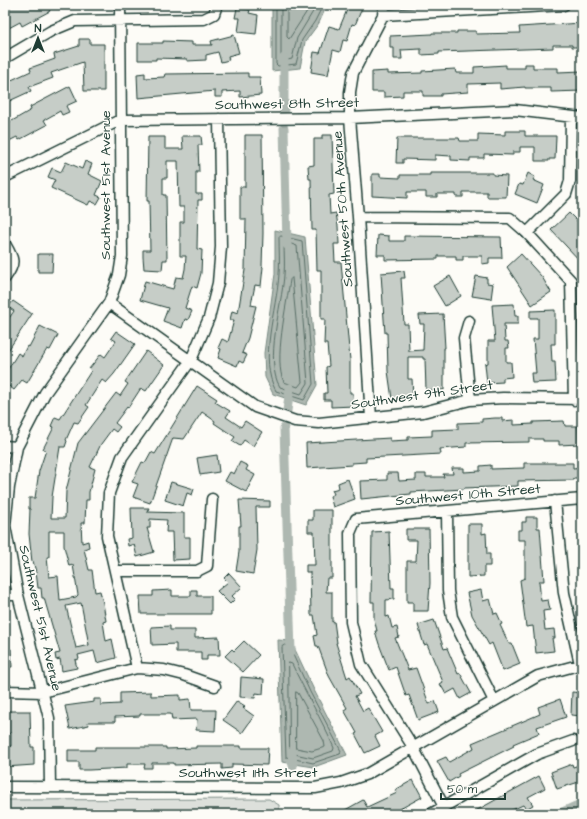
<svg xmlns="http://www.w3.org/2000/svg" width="587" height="819" font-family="'Architects Daughter',sans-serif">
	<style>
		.green { fill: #dde0db; stroke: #7e8e88 }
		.water { fill: #aeb8b1; stroke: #75877f }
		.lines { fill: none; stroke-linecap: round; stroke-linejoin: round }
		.shore { stroke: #586e66; stroke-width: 1 }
		.canal { stroke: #aeb8b1; stroke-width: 9 }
		.building { fill: #c6cdc7; stroke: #1f3d34; fill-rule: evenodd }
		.street-casing { stroke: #1f3d34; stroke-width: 13 }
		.street { stroke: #fdfcf7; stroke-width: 10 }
		.labels { text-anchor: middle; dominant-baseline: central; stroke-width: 3; stroke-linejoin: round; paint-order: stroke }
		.street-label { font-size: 14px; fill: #1f3d34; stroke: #fdfcf7 }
	</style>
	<rect width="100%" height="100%" fill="#fdfcf7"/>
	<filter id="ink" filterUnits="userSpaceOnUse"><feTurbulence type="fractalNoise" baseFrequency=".025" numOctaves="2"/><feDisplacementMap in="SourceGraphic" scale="8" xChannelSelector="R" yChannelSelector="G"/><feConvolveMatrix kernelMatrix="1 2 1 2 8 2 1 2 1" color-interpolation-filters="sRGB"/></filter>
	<g filter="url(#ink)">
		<path class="green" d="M269,799L279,805V814H5V800Z"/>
		<path class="water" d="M272,5H327L319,23L305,42L300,68L272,71Z
			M275,230L305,237L317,385L306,405L273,394L265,377L264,353L275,274Z
			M278,640L291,641L314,690L347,755L314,767L282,762Z"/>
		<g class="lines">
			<path class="shore" d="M276,5V64L278,66L296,64L302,40L315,21L323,5
				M281,5V59L283,61L292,59L297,38L317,5
				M287,5V37L289,39L311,5
				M281,236L302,241L313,384L304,400L276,391C258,360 277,309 279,274C280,262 279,250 279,238Z
				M286,242L297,246L308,383L301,394L280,387C264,361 282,306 284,275C285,264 284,254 284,244Z
				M292,278L302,382L298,387L284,382C273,362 287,304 290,280Z
				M285,645L289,646L310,692L341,751L340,754L313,763L286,757L282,647Z
				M289,663L292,664C305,692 322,720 334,748L333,751L313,758L290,753Z
				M296,692L298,693L324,741L325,747L312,751L296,748Z"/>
			<path class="canal" d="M284,110V58
				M284,128L287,245
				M287,411L290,388
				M284,428L291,652
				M292,751L293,766
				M558,814L582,803"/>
		</g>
		<path class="building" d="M10,5H47L50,11L22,26L20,22L5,30V10L11,7Z
			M349,5L363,6L355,25L352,24L347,41L343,40L340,52L333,50L328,75L311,72L314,52L320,53L329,26L339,29Z
			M237,8L250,10L249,13L258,15L256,34L238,32L240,18H235Z
			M582,23V43H578L579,47H572V45H553V48L439,52V54L421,55V49L401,50L402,59H394V48H390V36L432,34V33H457V31H476V34L520,33L519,27Z
			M234,35L239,53L228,56L229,60L221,62L218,52L206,55V60L187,61V59L156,58V60H138V43H163V41L192,42V45H212L211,41Z
			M79,39H90V44H104V91H84L83,62L51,73L53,78L29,87L31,91L5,103V83L31,71L30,68L55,59L54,54L79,46Z
			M525,64H533V68H558V72L582,71V91L551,92V88H525V87L500,89V83L468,84V92L441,94V96H423V91H403V96L384,97V92H372V72L388,71V74L422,73V71L455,69L456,73H474V67L506,65V68H525Z
			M145,73V78L164,77L165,74L248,73V77H260L261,95L240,97V91L222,92V97H215V91L138,98L137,74Z
			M70,86L77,101L66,106L69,112L62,115L60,111L44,120L47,125L19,140L17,137L5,143V125L31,110L30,107Z
			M505,131H525V136H556L555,159H549V161H535V147H520V152H513V155L484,154V158H470V161L451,160V156L435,155V160L403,159V163H396L397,138H459L460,141H478V134L505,135Z
			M245,135H262L263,233L262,266L263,267L261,286L255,285L251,305L256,306L248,338L242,353L247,355L243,363L239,361L237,366L218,358L221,349L218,348L222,339L228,342L234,320H230L232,311L238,313L245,270L246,219H240V187H245Z
			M322,135H332L334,194L329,195L330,214L336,213L338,226L339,244H334L335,262H341L350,360V393H353L354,406L331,407V400H324V393H327L326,367L329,366L327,344H324L325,319H321V270H317L316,230H312L311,179H309L308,166L314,165V139H322Z
			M182,136H201L202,145H198L199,172H196V194H202V200H198L197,249L202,250L201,273L197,288L192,286L185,308L192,311L188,320L185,319L182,328L163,321L168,308L140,300L145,281L173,289L176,277L183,278L185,269L186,256H180V222H184V207H179L178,161H167V178H163V195H166L167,260H163L162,270L144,269L143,257V250H150L149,201H147L148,137H165V149H183Z
			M85,161L92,164L88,174L102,181L96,195L101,197L97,204L90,201L88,205L51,188L55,180L48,177L52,168L61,172L66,162L82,169Z
			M430,173H493V175L507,176L506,197H487V192H463V197H456V194H437V197H426V192H407V198L372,196V174H380V177L400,178V175H430Z
			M528,173L535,177L533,180L544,185L537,203L515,194L519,184L523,185Z
			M569,213L582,226V263L551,230Z
			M378,235L389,236V241H404V236L501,237L502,258H489V263L482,264V256H463V260H456V256H438V259L385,260V255H377Z
			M38,254H53L52,272H38Z
			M521,254L542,277L551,292L532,305L507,267Z
			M404,271L405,278H401L404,324H408L409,351L423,350L424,324H420L419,315L443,314L445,348H444V390H426L425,359H423V357H408V379H412L413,398L392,399L388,371L387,333H385L384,319L381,273Z
			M450,276L461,296L445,306L433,286Z
			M476,276L487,278V283L493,284L491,299L472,296Z
			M13,301L32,314L5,355V324L14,311L8,307Z
			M514,304L515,316H518V324H504L505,341H508L509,348H506V362H511L512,377L503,378V382L487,383L485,364L488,363V341H495L492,305Z
			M555,310V344H551L552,362H555L556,382L532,383L531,373H536L533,339H538V318H530V311Z
			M40,326L58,335L50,350L47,349L27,383L22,380L14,390L5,383V374L18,353L22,356L27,346L29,347Z
			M116,331L135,344L114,374L106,383L102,380L86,405L89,407L78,423L74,422L66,440L67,441L65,447H60L52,497L51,518H65L66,491L78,443L116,393L120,396L128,384L125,382L146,351L164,365L146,391L141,388L128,408L127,407L115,423L120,427L116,432L112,429L101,444L90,467L95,469L89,492V500H86L85,523H81L82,543L88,541L89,547L84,549L89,570H92L95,592L100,591L103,603L106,621L103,622L106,641L112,639L116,658L97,663L94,651L78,655L79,659L75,660L77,668L62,671L60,659L56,660L55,654L60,653L44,598H42L41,588H38L36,572L33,561L32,562L29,534L30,509H29V498H35L39,471L46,450L43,449L54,427L51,426L55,417L60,419L91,371L89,369L101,354L105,357L116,341L111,338ZM49,531H64V546L69,566L73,565L78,595L76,597L60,600L58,576L49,577L47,557H49ZM81,603L89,645L76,648L66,606Z
			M197,386L217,399L215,402L230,411L226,417L241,427L245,421L262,432L253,446L244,440L240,446L232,441L235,437L214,423L215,421L202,412L184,439L173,438L150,503L133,497L138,484L132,482L142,462L145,463L151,452L155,454Z
			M495,418H502V421L514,420V425L533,424V422L564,421L565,426H578L579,444L559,445V441H543V439H529V442L466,443V447L440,449L441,454L366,458V462L352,463V465L307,468L306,443L390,438V441L408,440V437L432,436V430L458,429V423L482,422V419Z
			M217,455L219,472L200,475L197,458Z
			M240,462L248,466L246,470L255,475L246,492L225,481L230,472L234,474Z
			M524,463H573V468L582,467V478H574V480L518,481V486L464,488V489L411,492V494L361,499L360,481L387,480V473H398L399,481L416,480V474H426V477H444L443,474H453L452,468H464V472L480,471V466L491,465V469L524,468Z
			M348,479L355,499L333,507L330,496L334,494L332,490L339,488L338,483Z
			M171,482L194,489L192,495L187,493L183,506L165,500Z
			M239,500L270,501V507H256L257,550L253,574L236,571L239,552V526H241Z
			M131,508H149L147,512L184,513V537H190V559L173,560L172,532H166L167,520L150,519V528H147L154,552L137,557L134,544L128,546L127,539L132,538Z
			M313,510H332V578H327L326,592H332V622L334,621L337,643H336L347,678L350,676L360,694L355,696L363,711L368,708L382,732L375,736L380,746L365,753L355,734L357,733L344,710L347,708L329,676L318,646H316L314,636L317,635L314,615H311L310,572H306V565H315L314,532H308V520H313Z
			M526,517H537V528H540L544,581H539L541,601L548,600L550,610L543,611L545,630L554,629L555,638H552L554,651L536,653L533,626L526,627L520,580L525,578V540H518V530H522V522H526Z
			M468,524H482V534L486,533L487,554H490V566H484V576L468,577Z
			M406,529H429L430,583L428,611H413V602H407V561H416L417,540H406Z
			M389,531L391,588H394V599L386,600V617L389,616L392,628L397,627L399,637L395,638L408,670L416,668L429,704L435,701L439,712L418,720L409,695L406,696L396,667L389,670L379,644L375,631H377L374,619V602H371L372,532Z
			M229,573L242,587L232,596L235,599L230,604L217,591L228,582L224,578Z
			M172,590V596H191V590H197V596H211V614H141L140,596H153V591Z
			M481,590L483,601L490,599L494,614L497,613L502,624L500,625L509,644H512L520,664L503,671L492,643L489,645L472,615L467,593Z
			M434,620L444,649L447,648L458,674L460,673L471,693L460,699L455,689L446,694L440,684L443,682L427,644L424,645L418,625Z
			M170,626V630H195V638L219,637L220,655H207V660H201V652H176V644L152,645L151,627Z
			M244,641L259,655L243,672L225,656L232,649L234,651Z
			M5,649H11L12,667H5Z
			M241,677L264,679L263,694L256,693L255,698L240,697Z
			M151,692V696L180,695V700L190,699L191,710H216L215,731L196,730L197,719L172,720L171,714H140V716L115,717V722H88L89,725L70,729L65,706L94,702V699H101V705L120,704V693Z
			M572,692L582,693V716L571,715Z
			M560,699L566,717L537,727L539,733L513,744L514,746L458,774L459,776L449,782L437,761L446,757L449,762L474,748L472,743L540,714L538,707Z
			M237,701L245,706L243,708L254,716L242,733L223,720Z
			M5,711H30L31,747H34V765L5,767V746H11V733L5,734Z
			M196,746H241V748H268L267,765L232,764V768L222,769V764L174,765V763H152V768H144L145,764H127V768L89,770H79V762H68V750H95V747H166V749L196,748Z
			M572,764L573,767L582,764V781L557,789L551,772Z
			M539,776L545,788L528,797L533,805L526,809L523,805L503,814H470Z
			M413,780L422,797L398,810L399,812L394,814H338L363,800L367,807L397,793L395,790Z"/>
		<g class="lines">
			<g class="street-casing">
				<path id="street" d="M383,15L564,5
					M5,58L51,31L75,21L204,19L214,14L217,5
					M5,177L120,120L350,118L515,110L582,118
					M358,217L510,218L527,233L571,281L574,400
					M527,233L566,194L570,181L571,118
					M5,244C14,259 16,263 5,278
					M109,303L255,407L295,421L319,423L423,412L470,400L503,398L582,399
					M469,321L464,338L470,400
					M371,418L358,217L350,118V92L353,73L383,15L384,5
					M5,446L17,447
					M555,501L564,593L580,664
					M447,511L448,591L452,617L494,701
					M117,571H197L207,566L212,499
					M5,595H18
					M137,668L107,536L109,493L122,457L191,360L209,318L218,283L221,247L219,119
					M5,691L43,692L137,668L164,670L184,675L215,686
					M5,787L315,788L341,783L367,774L538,676L582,664
					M50,787L49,718L18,595L5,526L9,487L17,447L45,393L109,303L119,275L122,256L120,5
					M444,807L413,747L361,664L351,622L350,533L356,519L582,499
					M431,814L537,754L573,741"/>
			</g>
			<use href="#street" class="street"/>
		</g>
	</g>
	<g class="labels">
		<g class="street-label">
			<text transform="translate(287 104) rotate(-1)">Southwest 8th Street</text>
			<text transform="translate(106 185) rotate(-90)">Southwest 51st Avenue</text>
			<text transform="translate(343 209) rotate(-94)">Southwest 50th Avenue</text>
			<text transform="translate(422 395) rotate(-8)">Southwest 9th Street</text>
			<text transform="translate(468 495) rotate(-5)">Southwest 10th Street</text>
			<text transform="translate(40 618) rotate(77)">Southwest 51st Avenue</text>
			<text x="248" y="773">Southwest 11th Street</text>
		</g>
	</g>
	<rect width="587" height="819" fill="none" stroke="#fdfcf7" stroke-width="20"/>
	<rect x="10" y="10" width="567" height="799" fill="none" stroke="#1f3d34" stroke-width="1.5" filter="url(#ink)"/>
	<g transform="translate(38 38)" stroke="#fdfcf7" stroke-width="3" paint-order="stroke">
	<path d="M0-3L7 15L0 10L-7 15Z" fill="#1f3d34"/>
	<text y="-6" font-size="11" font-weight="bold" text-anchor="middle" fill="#1f3d34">N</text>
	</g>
	<path d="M441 793v6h64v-6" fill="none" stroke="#1f3d34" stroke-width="2"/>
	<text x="447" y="793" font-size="12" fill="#1f3d34" stroke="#fdfcf7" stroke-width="3" paint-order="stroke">50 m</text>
</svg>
